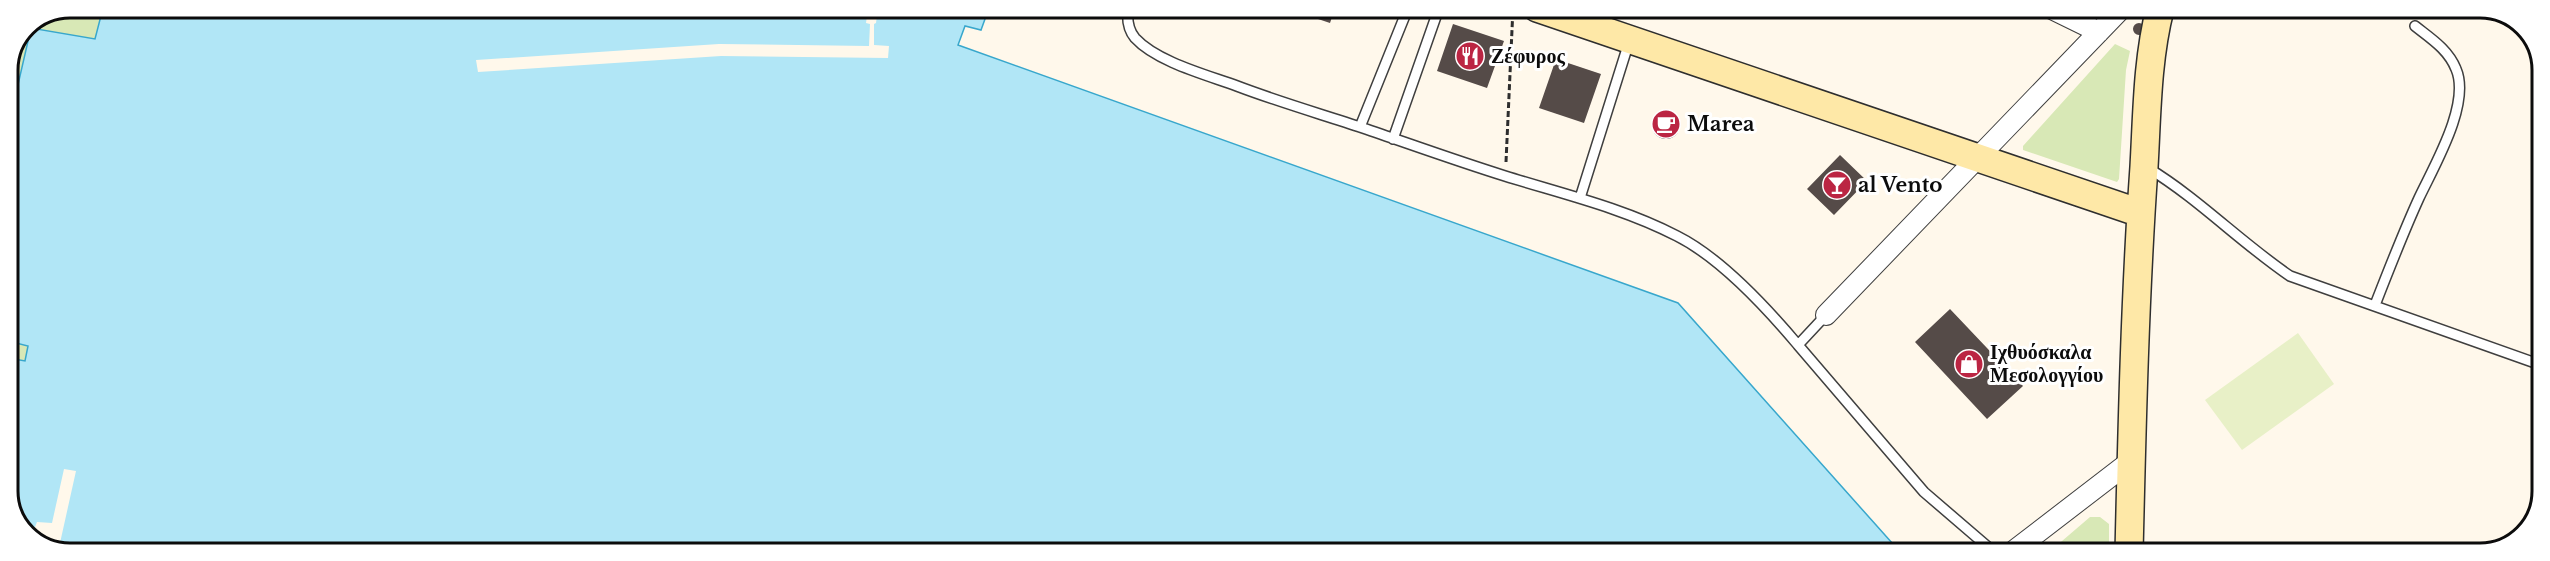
<svg xmlns="http://www.w3.org/2000/svg" width="2550" height="561" font-family="'Libre Baskerville',serif">
	<style>
		.green { fill: #d8e8b6 }
		.pitch { fill: #e8f0c7 }
		.water { fill: #b1e6f6; stroke: #38a7cc; stroke-width: 1.5 }
		.pier { fill: #fff8eb }
		.building { fill: #554b48 }
		.lines { fill: none; stroke-linecap: round; stroke-linejoin: round }
		.lane-casing { stroke: #3f3f3f; stroke-width: 12 }
		.street-casing { stroke: #3f3f3f; stroke-width: 22 }
		.secondary-casing { stroke: #2e2e2e; stroke-width: 30 }
		.path { stroke: #2e2e2e; stroke-width: 3; stroke-dasharray: 6 3; stroke-linecap: butt }
		.lane { stroke: #fff; stroke-width: 9 }
		.street { stroke: #fff; stroke-width: 20 }
		.secondary { stroke: #fee8a7; stroke-width: 27 }
		.labels { text-anchor: middle; dominant-baseline: central; stroke-width: 6; stroke-linejoin: round; paint-order: stroke }
		.poi-label { font-size: 20px; font-weight: bold; fill: #0c0c0c; stroke: #fff; text-anchor: start }
		.rim { fill: none; stroke: #0c0c0c; stroke-width: 3 }
	</style>
	<rect width="100%" height="100%" fill="#fff8eb"/>
	<path class="green" d="M71,8H103L95,39L31,28L8,128V70L26,26Z
		M2115,44L2130,51L2126,70L2119,179L2117,182L2023,150V146Z
		M8,341L28,346L25,361L8,358Z
		M2090,517H2100L2109,524V553H2048Z"/>
	<path class="pitch" d="M2298,333L2334,384L2242,450L2205,400Z"/>
	<path class="water" d="M103,8H989L981,30L965,26L958,45L1678,303L1901,553L58,552L23,532L8,498V358L25,361L28,346L8,341V128L31,28L95,39Z"/>
	<path class="pier" d="M868,8H878L876,23L874,24V45L889,46L888,58L721,56L478,72L476,60L719,44L869,46L870,24L866,23Z
		M64,469L76,471L58,552L48,546L49,540L30,536L23,532L20,524L35,527L37,522L52,523Z"/>
	<path class="building" d="M1292,8H1335L1330,23L1291,10Z
		M1605,8H1628L1626,16Z
		M2133 29a6 6 0 1 1 12 0a6 6 0 1 1-12 0Z
		M1453,24L1504,41L1487,88L1437,71Z
		M1556,59L1601,74L1584,123L1539,108Z
		M1652 125a14 14 0 1 1 28 0a14 14 0 1 1-28 0Z
		M1840,155L1867,181L1834,215L1807,189Z
		M1950,309L2023,386L1987,419L1915,342Z"/>
	<g class="lines">
		<g class="lane-casing">
			<path id="lane" d="M1128,8C1127,18 1128,30 1135,38C1157,62 1207,75 1237,86C1279,102 1321,114 1363,128C1410,144 1457,161 1505,176C1563,194 1623,208 1677,236C1721,258 1766,307 1798,345
				M1360,127L1408,8
				M1393,139L1439,8
				M2148,168C2199,199 2240,242 2290,276L2541,365
				M1580,198L1629,42
				M2375,305C2389,269 2403,233 2419,198C2434,166 2471,104 2456,69C2448,49 2430,38 2415,26
				M1826,315L1798,345L1924,492L1995,553"/>
		</g>
		<g class="street-casing">
			<path id="street" d="M2052,9L2099,32
				M1826,315L2121,9
				M2011,553L2132,460"/>
		</g>
		<g class="secondary-casing">
			<path id="secondary" d="M1537,8L2140,213
				M2129,553C2132,425 2135,295 2144,167C2147,115 2147,60 2160,9"/>
		</g>
		<path class="path" d="M1506,162L1513,8"/>
		<use href="#lane" class="lane"/>
		<use href="#street" class="street"/>
		<use href="#secondary" class="secondary"/>
	</g>
	<defs>
		<g id="restaurant-disc" transform="scale(1.5)"><circle r="9.5" fill="#bb2543" stroke="#fff"/><path d="M-5-6h1v4h1v-4h1v4h1v-4h1v5L-1.5 .5V6h-2V.5L-5-1ZM5-6V6H3V1.5H1.5Q1.5-4 5-6Z" fill="#fff"/></g>
		<g id="cafe-disc" transform="scale(1.5)"><circle r="9.5" fill="#bb2543" stroke="#fff"/><path d="M-5.5-4.5H6V0H3Q3 3.5 0 3.5H-2.5Q-5.5 3.5-5.5 0ZM3-3.2v2h1.7v-2ZM-6 4.5H4V6H-6Z" fill="#fff"/></g>
		<g id="bar-disc" transform="scale(1.5)"><circle r="9.5" fill="#bb2543" stroke="#fff"/><path d="M-6-5H6L.8 .8V4.5H3.5V6h-7V4.5H-.8V.8Z" fill="#fff"/></g>
		<g id="shop-disc" transform="scale(1.5)"><circle r="9.5" fill="#bb2543" stroke="#fff"/><path d="M-5-2.5h2.3a2.7 3.5 0 0 1 5.4 0H5L5.5 6h-11ZM-1.5-2.5h3a1.5 2.3 0 0 0-3 0Z" fill="#fff"/></g>
	</defs>
	<g fill-rule="evenodd">
		<use href="#restaurant-disc" x="1470" y="56"/>
		<use href="#cafe-disc" x="1666" y="124"/>
		<use href="#bar-disc" x="1837" y="185"/>
		<use href="#shop-disc" x="1969" y="364"/>
	</g>
	<g class="labels">
		<g class="poi-label">
			<text x="1491" y="56">Ζέφυρος</text>
			<text x="1687" y="124">Marea</text>
			<text x="1858" y="185">al Vento</text>
			<text x="1990" y="352">Ιχθυόσκαλα<tspan x="1990" dy="23">Μεσολογγίου</tspan></text>
		</g>
	</g>
	<path d="M0 0H2550V561H0ZM70 18H2480A52 52 0 0 1 2532 70V491A52 52 0 0 1 2480 543H70A52 52 0 0 1 18 491V70A52 52 0 0 1 70 18Z" fill="#fff" fill-rule="evenodd"/>
	<path class="rim" d="M70 18H2480A52 52 0 0 1 2532 70V491A52 52 0 0 1 2480 543H70A52 52 0 0 1 18 491V70A52 52 0 0 1 70 18Z"/>
</svg>
